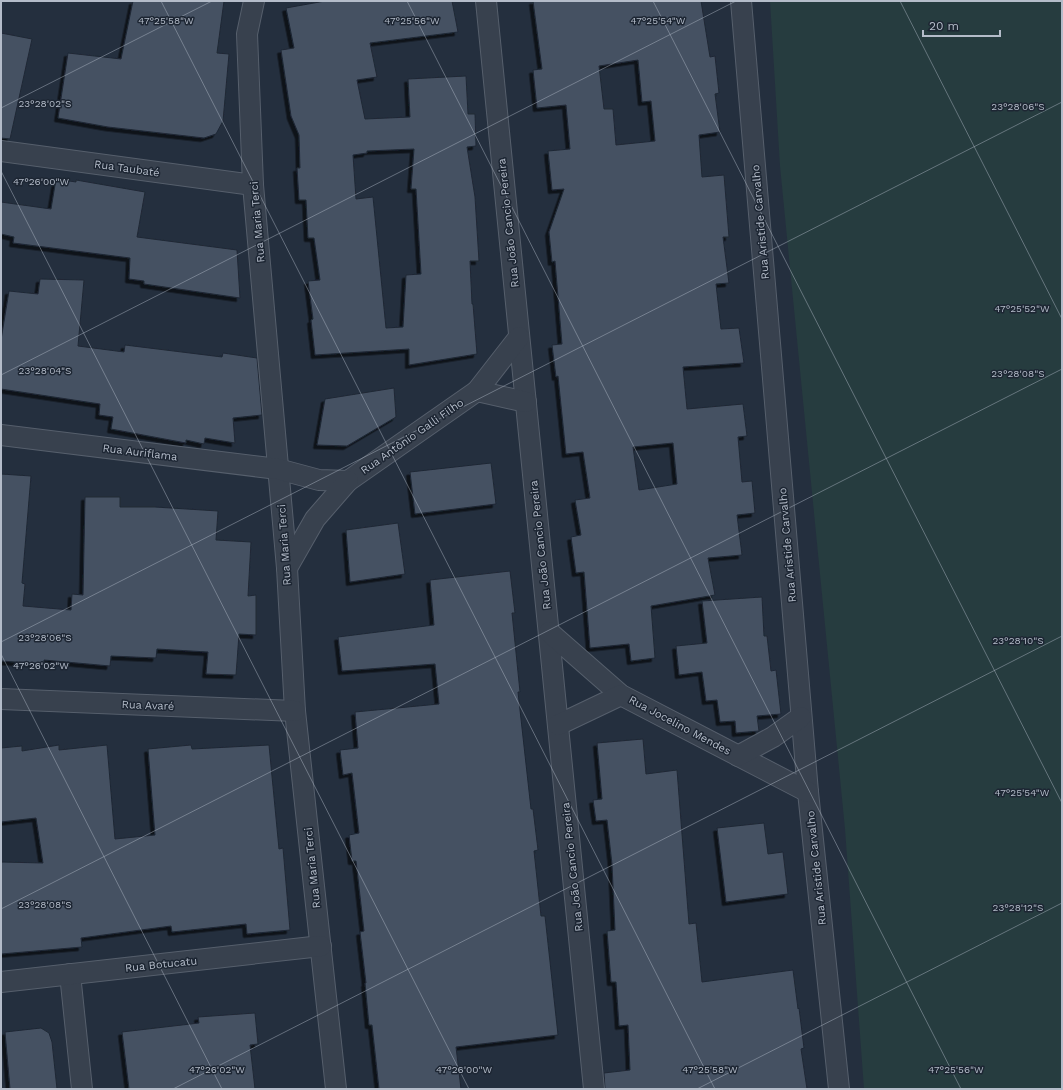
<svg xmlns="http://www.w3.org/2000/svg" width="1063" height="1090" font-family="'Work Sans',sans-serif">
	<defs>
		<filter id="shadow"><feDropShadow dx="-3.5" dy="3.5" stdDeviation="0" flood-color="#0009"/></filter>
	</defs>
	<rect width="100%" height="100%" fill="#242f3e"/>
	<path fill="#263c3f" d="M770 1H1062V1089H864L845 829 780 166Z"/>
	<g fill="#455162" stroke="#1f2835" fill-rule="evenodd" filter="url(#shadow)">
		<path d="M133 1H224L217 53 229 54 223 121 216 134 204 138 108 127 58 118 68 53 121 59Z"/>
		<path d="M325 1H452L458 32 370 43 377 77 357 80 365 119 410 117 408 79 466 76 468 114H475L476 146 467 147 475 197 479 261H470L472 304H473L477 354 409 365V349L315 355 311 320 313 319 308 281 320 280 314 238H308L306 200H299L297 168H300L299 135 291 116 281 50 294 48 286 8ZM414 149 411 189H416L421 274 406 275 403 327 386 328 373 197 356 199 353 155 367 153V151Z"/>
		<path d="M533 1H701L710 57 715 56 719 93 715 94 720 132 699 135 702 177 724 175 729 237H723L729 283 716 284 721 329 739 328 744 363 683 367 687 409 743 404 747 436 738 437 742 482 752 481 755 513 737 515 742 555 708 558 715 595 651 606 655 658 631 661 629 644 590 648 584 572 576 573 571 537 581 535 575 500 590 498 583 452 566 454 558 376 556 377 552 345 562 344 555 261 552 262 549 232 564 189 552 190 548 151 570 149 566 105 537 108 533 70 542 69ZM638 60 642 102 651 101 655 141 616 145 613 109H604L599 66ZM673 443 677 484 639 490 633 447Z"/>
		<path d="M1 33 32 39 10 139 1 138Z"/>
		<path d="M56 179 76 182V180L145 192 137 237 237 250 240 298 144 284V281L129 279 130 258 13 243 14 237 1 234V202L51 209Z"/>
		<path d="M40 279 84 280 78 346 124 352 125 345 222 357 223 353 257 358 262 415 233 418 235 443 205 438 204 444 186 440V443L111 429 113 417 99 415 100 404 1 389V340L9 291 38 294Z"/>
		<path d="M394 388 396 417 347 446 317 445 325 399Z"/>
		<path d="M491 463 496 504 415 514 410 472Z"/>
		<path d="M1 474 31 476 22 583 25 584 23 606 71 610 72 594 83 595 85 497H120V507H155L218 511 216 540 251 542 248 596 256 595V635L239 634 236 675 206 674 208 652 157 649 156 658 111 656 110 666 44 660V664L1 661Z"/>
		<path d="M398 523 405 574 350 582 346 530Z"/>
		<path d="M510 571 515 613H512L520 692H518L531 809H533L538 850 534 851 541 916H545L558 1035 456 1047 461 1089H379L372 1025H369L365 983H366L360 932 364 931 356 861H352L349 835 359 833 352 773 343 775 340 750 358 748 355 712 439 704 435 664 342 671 338 637 434 625 430 580Z"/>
		<path d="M762 597 764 636H767L771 671 776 670 781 714 757 716 759 731 736 733 735 721 720 722 717 700 706 701 702 672 679 675 676 646 707 643 702 601Z"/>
		<path d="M643 739 646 774 677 770 689 924 696 923 702 982 793 970 798 1009 799 1008 804 1048 801 1049 807 1089H605L604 1073 630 1070 628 1025 619 1026 616 982H611L607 931 615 930 612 864 607 820 596 821 593 800 602 799 597 743Z"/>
		<path d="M59 745V750L107 745 115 839 155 835 148 749 191 745 192 749 269 745 279 849 283 848 290 930 247 934 246 924 172 932 171 926 81 938 82 947 1 954V862L43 863 36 818 1 822V748L22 746V751Z"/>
		<path d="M764 823 768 854 783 852 788 894 726 902 717 828Z"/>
		<path d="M255 1013 258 1044 250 1045 255 1089H129L122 1032 199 1023 198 1017Z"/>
		<path d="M41 1028 49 1033 52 1042 57 1089H10L5 1032Z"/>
	</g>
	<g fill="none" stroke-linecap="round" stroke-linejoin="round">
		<defs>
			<g id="minor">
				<path d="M254 1 247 34 253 185 287 568 295 711 336 1089"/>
				<path d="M486 1 594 1089"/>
				<path d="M741 1 808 792 839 1089"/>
				<path d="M1 151 253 185"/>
				<path d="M477 391 526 402"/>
				<path d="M1 435 278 469 319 480 348 481 477 391 519 337"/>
				<path d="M287 568 315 519 348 481"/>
				<path d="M549 632 621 695 808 792"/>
				<path d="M1 699 295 711"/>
				<path d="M558 725 621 695"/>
				<path d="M738 756 773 737 801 717"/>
				<path d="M70 974 82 1089"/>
				<path d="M1 982 321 946"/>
			</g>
		</defs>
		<use href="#minor" stroke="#565f6c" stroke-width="22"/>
		<use href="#minor" stroke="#38414e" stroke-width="20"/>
	</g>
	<path fill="none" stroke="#b4bcc9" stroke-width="1" stroke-opacity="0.45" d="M161 1 715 1089M407 1 961 1089M653 1 1062 803M900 1 1062 319M1 108 212 1M1 171 469 1089M1 375 736 1M1 642 1062 102M1 654 222 1089M1 909 1062 369M173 1089 1062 636M697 1089 1062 903"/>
	<g text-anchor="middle" stroke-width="3" stroke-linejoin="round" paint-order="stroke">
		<g font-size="11" fill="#b4bcc9" stroke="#1d2633">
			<text transform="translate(127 168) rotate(8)" y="4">Rua Taubaté</text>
			<text transform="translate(257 222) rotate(-95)" y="4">Rua Maria Terci</text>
			<text transform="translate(760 222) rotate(-95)" y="4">Rua Aristide Carvalho</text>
			<text transform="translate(508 223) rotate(-96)" y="4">Rua João Cancio Pereira</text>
			<text transform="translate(412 436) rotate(-35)" y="4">Rua Antônio Galli Filho</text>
			<text transform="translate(140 452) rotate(7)" y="4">Rua Auriflama</text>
			<text transform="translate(284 545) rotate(-94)" y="4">Rua Maria Terci</text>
			<text transform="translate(540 545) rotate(-96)" y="4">Rua João Cancio Pereira</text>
			<text transform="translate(787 545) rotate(-95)" y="4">Rua Aristide Carvalho</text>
			<text transform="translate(148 705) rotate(2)" y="4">Rua Avaré</text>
			<text transform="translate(680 725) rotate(28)" y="4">Rua Jocelino Mendes</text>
			<text transform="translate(572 867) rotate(-96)" y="4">Rua João Cancio Pereira</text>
			<text transform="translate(312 868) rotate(-96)" y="4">Rua Maria Terci</text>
			<text transform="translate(816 868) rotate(-96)" y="4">Rua Aristide Carvalho</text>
			<text transform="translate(161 964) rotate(-6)" y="4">Rua Botucatu</text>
		</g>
	</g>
	<g font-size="10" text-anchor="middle" fill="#b4bcc9" stroke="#1d2633" stroke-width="3" stroke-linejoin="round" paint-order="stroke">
		<text x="166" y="24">47°25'58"W</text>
		<text x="412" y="24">47°25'56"W</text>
		<text x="658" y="24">47°25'54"W</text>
		<text x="45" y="107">23°28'02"S</text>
		<text x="1018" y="110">23°28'06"S</text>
		<text x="41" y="185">47°26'00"W</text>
		<text x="1022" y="312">47°25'52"W</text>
		<text x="45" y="374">23°28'04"S</text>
		<text x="1018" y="377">23°28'08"S</text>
		<text x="45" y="641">23°28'06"S</text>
		<text x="1018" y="644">23°28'10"S</text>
		<text x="41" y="669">47°26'02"W</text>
		<text x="1022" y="796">47°25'54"W</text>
		<text x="45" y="908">23°28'08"S</text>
		<text x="1018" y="911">23°28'12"S</text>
		<text x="217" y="1073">47°26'02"W</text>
		<text x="464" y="1073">47°26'00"W</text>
		<text x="710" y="1073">47°25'58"W</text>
		<text x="956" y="1073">47°25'56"W</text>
	</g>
	<rect width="1063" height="1090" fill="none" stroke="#b4bcc9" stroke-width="4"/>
	<path d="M923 30v6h77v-6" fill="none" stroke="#b4bcc9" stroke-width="2"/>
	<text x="929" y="30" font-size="12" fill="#b4bcc9" stroke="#1d2633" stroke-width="3" paint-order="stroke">20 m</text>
</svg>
